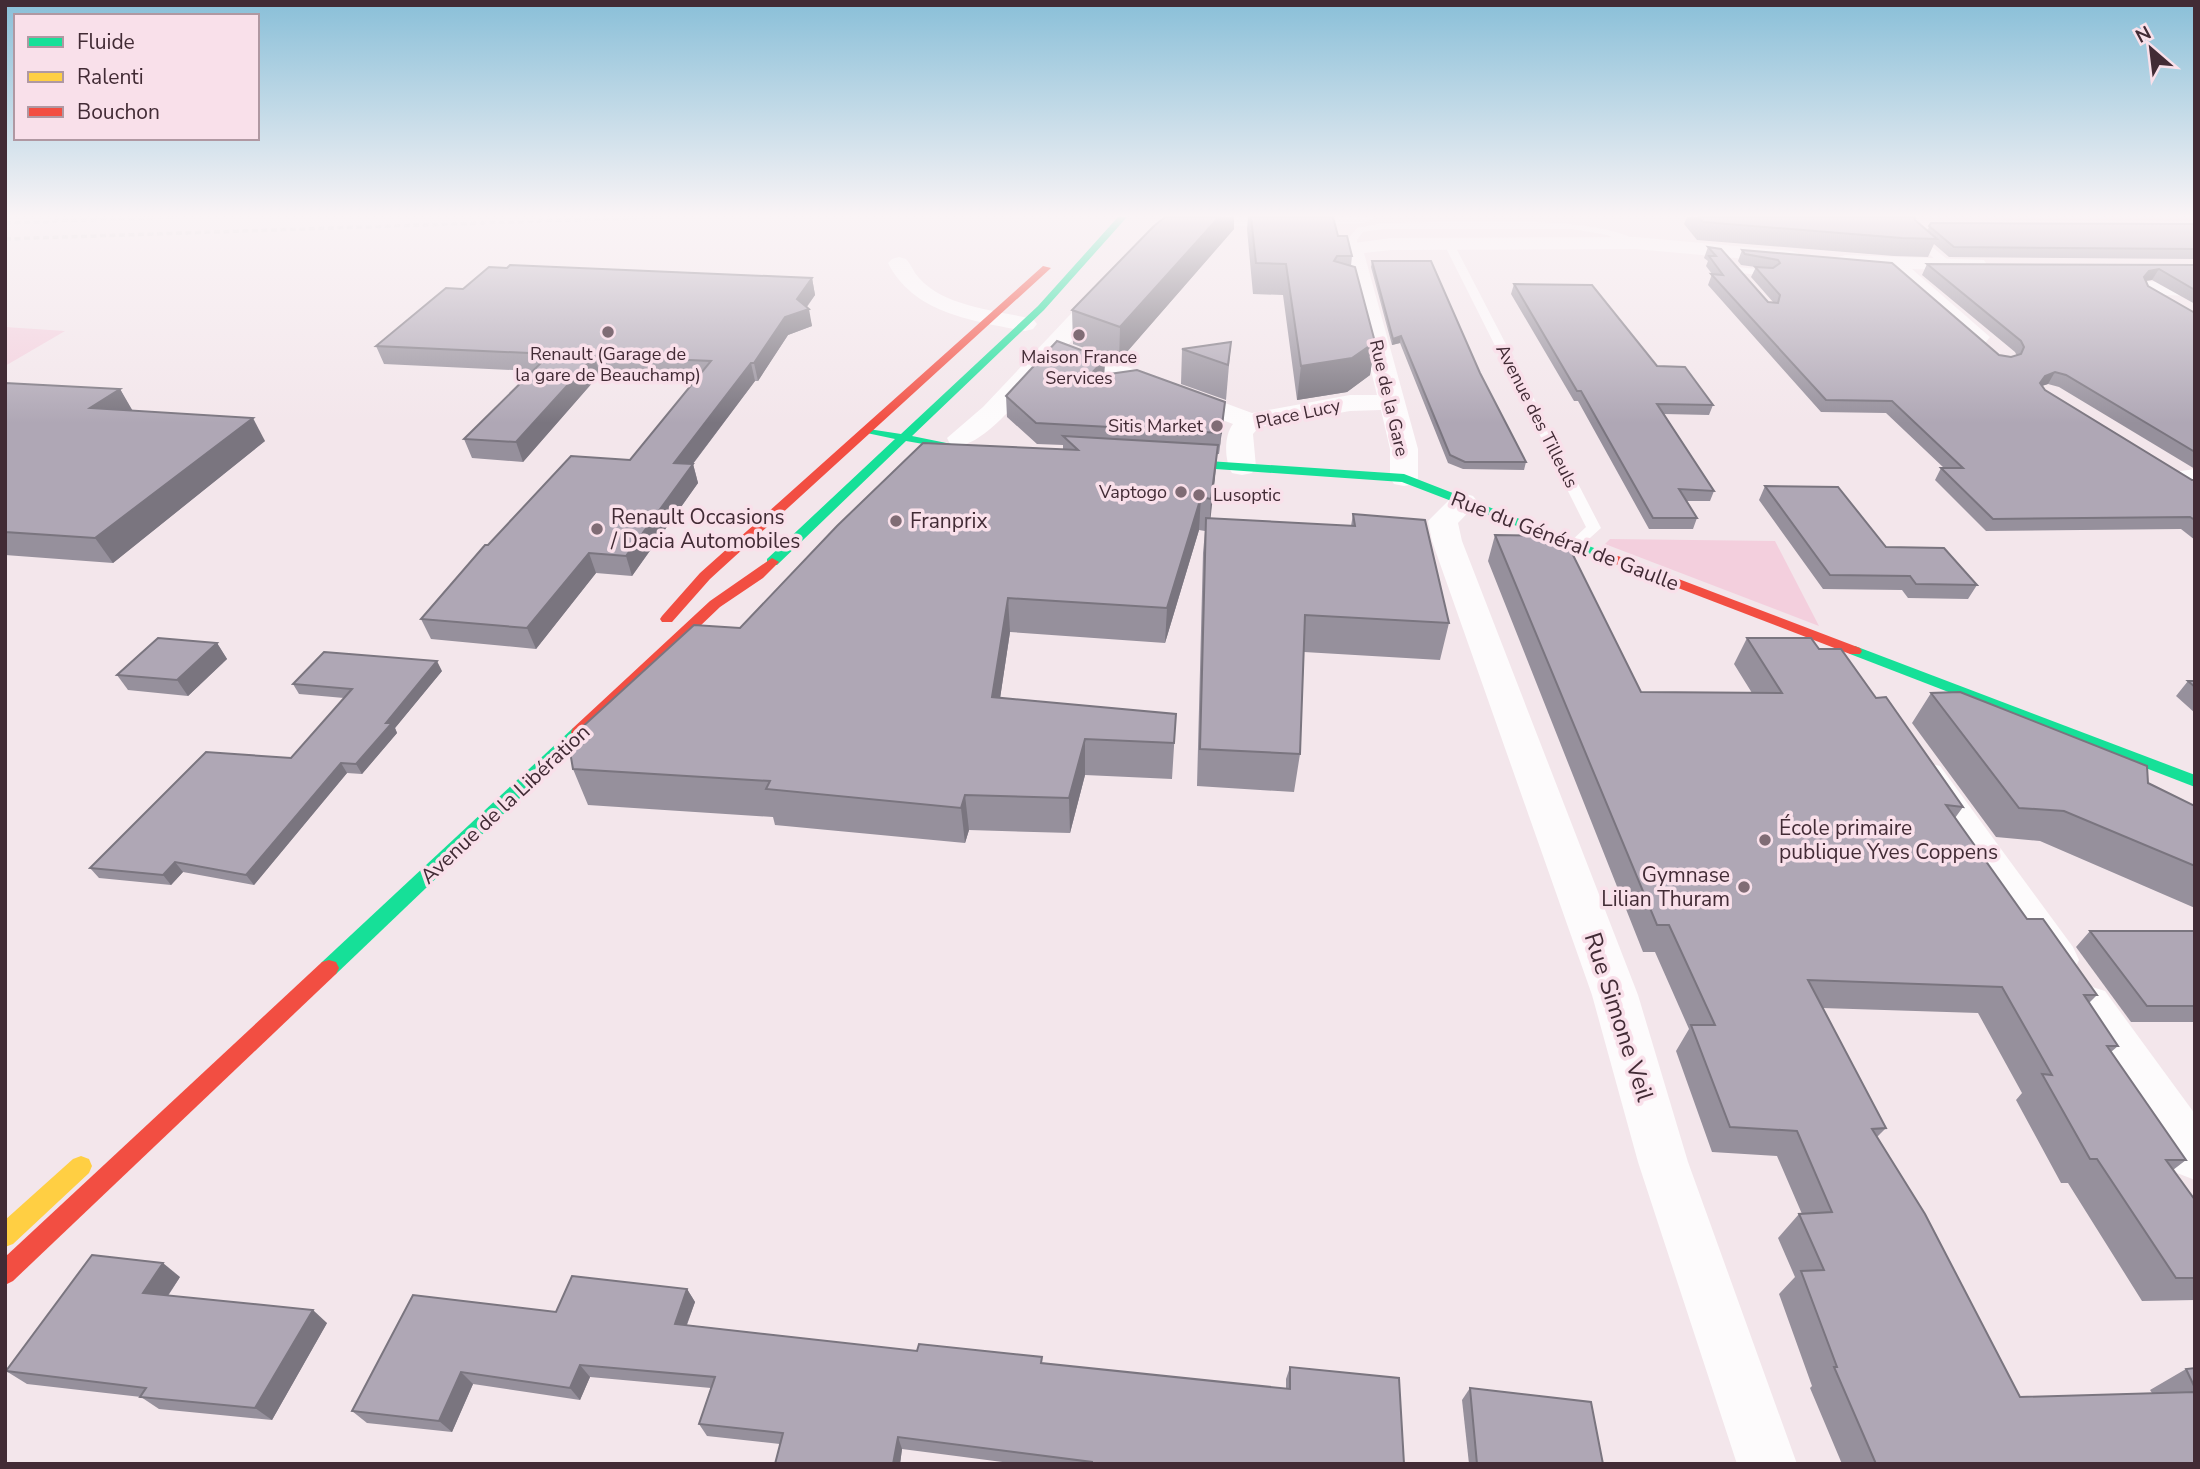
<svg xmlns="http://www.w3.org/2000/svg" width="2200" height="1469" font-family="'Nunito Sans',sans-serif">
	<rect width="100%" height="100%" fill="#f3e6eb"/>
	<g fill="#f3cfdd">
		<path d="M1825 217H2195V221L1875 219 1918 254H1866Z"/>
		<path d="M5 327 65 331 5 366Z"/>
		<path d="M1610 539 1775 541 1819 626 1605 544Z"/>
	</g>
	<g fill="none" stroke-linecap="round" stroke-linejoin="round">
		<g fill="#fdfbfc" fill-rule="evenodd">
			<path d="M1383 223C1439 223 1600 212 1640 243L1635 246 1607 235 1572 229H1383L1363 232 1357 240V250H1351L1347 240 1357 228Z"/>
			<path d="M1910 234H1916L1952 263V267H1944L1910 238Z"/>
			<path d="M1449 241 1454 244 1601 528 1580 547H1570L1568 544 1586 527 1444 244Z"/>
			<path d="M1736 267 1768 270 1773 273 1768 276 1732 272V268Z"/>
		</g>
		<g fill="#fdfbfc" fill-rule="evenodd">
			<path d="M1177 217H1375L1365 223 1184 227 1177 225 1174 221Z"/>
			<path d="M1635 237 1791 251 1798 253 1801 257 1798 261 1791 263 1635 249 1391 250 1364 253 1418 449V478L1414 484 1404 486 1394 484 1390 478V449L1381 410 1350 411 1259 427 1253 434 1256 467 1252 473 1242 475 1232 473C1224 460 1224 435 1233 424L1057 357C1036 380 994 435 966 444 960 447 956 445 950 444L947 438 983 407 1099 284H1115L1118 289 1068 345 1252 413 1350 395H1377L1343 256 1347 244 1391 238Z"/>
			<path d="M1845 255 1984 260 1987 265 1984 270 1976 271 1912 269 1990 337 1986 342H1970L1886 269 1838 265 1834 261 1838 257Z"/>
			<path d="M899 257 906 259C910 263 912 268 915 273 939 307 996 310 1033 319L1037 324 1033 329 1025 331C974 321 914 314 888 263L892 259Z"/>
			<path d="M2105 281 2195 282V296L2097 293 2094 288 2097 283Z"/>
			<path d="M2195 469V485L2174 484 2170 478 2174 472Z"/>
			<path d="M1463 493 1473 496 1478 502 1458 523 1462 541 1638 995 1688 1162 1797 1464H1737L1638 1162 1592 995 1432 541 1428 521 1453 496Z"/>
			<path d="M1927 763 1940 766 2073 947 2079 960 2073 973 2057 978 2041 973 1908 776 1914 766Z"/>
			<path d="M2089 986 2105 991 2195 1114V1180L2177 1173 2073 1019 2066 1005 2073 991Z"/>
		</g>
		<g fill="#16e098" fill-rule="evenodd">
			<path d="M1118 217H1127L1044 310 912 436 981 450V454L906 441 777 565H767V559L895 439 862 432V428L901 434 1038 306Z"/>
			<path d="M1163 458 1404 474 1625 560 1623 563H1613L1402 482 1159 465 1157 462Z"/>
			<path d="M1855 646 2195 775V787L1850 654 1848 651 1850 648Z"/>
			<path d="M579 727 587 732 585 736 336 974 329 976 322 974 319 968 322 962 573 728Z"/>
		</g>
		<path fill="#ffcf43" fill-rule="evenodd" d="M81 1156 89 1159 92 1166 89 1173 13 1244 5 1247V1220L73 1159Z"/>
		<g fill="#f24e42" fill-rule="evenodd">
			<path d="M1043 266 1051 268 710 579 672 622H662L660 619 662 616 700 573Z"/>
			<path d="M1618 556 1860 648 1862 651 1860 654H1850L1613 563V557Z"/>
			<path d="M772 558 779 562 763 578 720 607 585 736H573L571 732 573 728 710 601Z"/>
			<path d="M329 960 336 962 339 968 336 974 13 1281 5 1285V1257L322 962Z"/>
		</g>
		<g stroke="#dcd7d9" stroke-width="3.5" stroke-dasharray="6 3.5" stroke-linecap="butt">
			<path d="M5 223 173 217"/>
			<path d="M5 239 661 217"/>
		</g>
	</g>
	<g fill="#96909c">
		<path d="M1165 217H1234V229L1119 361 1073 344 1072 310Z"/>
		<path d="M1248 217H1333L1338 236 1352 256 1351 266 1375 342 1370 375 1347 392 1297 400 1283 295 1253 294 1247 229Z"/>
		<path d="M1687 217H1915V220L1927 231 1931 223 2195 224V259L1949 257 1934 244 1928 257 1894 256 1697 240 1684 224Z"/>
		<path d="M1708 247 1768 302H1773L1751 277 1756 267 1741 265 1738 261 1742 250 1892 263 1999 355 2011 357 2017 356 2015 352 1922 275 1927 264 2195 265V304L2152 280 2146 281 2148 286 2195 313V469L2059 387 2048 384 2042 386 2045 390 2192 480H2195V540L2181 529 1986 531 1935 480 1941 468H1944L1886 413 1821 412 1708 285 1712 274 1706 266 1708 261 1704 258Z"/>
		<path d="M1372 261 1480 373 1526 462 1524 470 1463 469 1448 463 1400 343 1392 345 1371 267Z"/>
		<path d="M812 278 815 295 807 307 812 326 788 335 758 381H755L693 464 698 483 632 576 596 573 536 649 431 639 421 619 488 545 630 460 697 378 600 374 523 462 472 458 464 439 533 371 384 364 376 346 463 289Z"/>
		<path d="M1514 284 1657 366 1713 405 1709 415 1664 414 1714 491 1710 501H1686L1697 518 1693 529H1649L1578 401H1574L1511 294Z"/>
		<path d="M1231 342 1226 400 1181 384 1182 349Z"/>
		<path d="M1105 359 1104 375 1225 402 1219 454H1217L1210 518 1351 526 1353 514 1449 623 1440 660 1304 652 1300 754 1294 792 1197 786 1203 553 1205 531 1199 530 1165 643 1010 632 1000 698 1176 714 1172 779 1085 775 1070 833 969 830 965 843 775 825 773 817 588 805 573 769 740 628 1063 449V445L1037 444 1007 417 1006 396Z"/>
		<path d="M5 383 120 389 132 411 265 441 113 563 5 555Z"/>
		<path d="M1765 486 1886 547 1977 585 1968 599 1908 598 1902 590 1823 589 1759 500Z"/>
		<path d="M1495 535 1554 545 1641 692 1752 693 1734 664 1747 638 1819 649 1876 698 1963 807 1955 818 2027 919 2097 995 2089 1003 2118 1046 2111 1052 2186 1160 2173 1170 2195 1200V1300L2142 1301 2068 1183H2061L2016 1100 2022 1093 1978 1013 1822 1008 1886 1128 1877 1137 2020 1397 2152 1393 2150 1390 2186 1369 2195 1368V1464H1842L1810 1388 1812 1386 1779 1294 1795 1277 1778 1238 1799 1214H1802L1777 1156 1712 1152 1676 1051 1689 1029 1655 952H1643L1488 561Z"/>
		<path d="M217 643 227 659 188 696 128 690 117 675Z"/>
		<path d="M442 671 395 728 397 733 362 774 347 773 254 885 183 872 171 885 99 878 90 868 291 758 344 698 299 694 293 684Z"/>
		<path d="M2188 681H2195V713L2176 696Z"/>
		<path d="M1931 693 2148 783 2195 806V908L2040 841 1996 837 1912 723Z"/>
		<path d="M2090 931H2195V1022H2131L2076 947Z"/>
		<path d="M180 1277 168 1296 327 1323 272 1420 159 1409 141 1397 27 1384 6 1371Z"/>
		<path d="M687 1289 695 1302 687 1325 917 1351 1042 1357V1363L1286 1389V1379L1290 1367 1404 1464H1018L902 1449 900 1464H775L780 1444 707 1436 699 1424 711 1388 590 1377 580 1400 473 1384 452 1432 367 1423 352 1411 556 1312Z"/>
		<path d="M1470 1388 1603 1464H1469L1462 1400Z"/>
	</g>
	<g fill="#7a757f">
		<path d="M1219 217H1234V229L1119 361 1120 327Z"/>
		<path d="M2159 269 2152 280 2142 281 2149 271Z"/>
		<path d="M812 278 815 295 804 310 809 309 812 326 788 335 758 381 754 363Z"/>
		<path d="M1401 336 1400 343 1392 345 1393 339Z"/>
		<path d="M1375 342 1370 375 1347 392 1297 400 1301 366Z"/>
		<path d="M594 356 600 374 523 462 516 442Z"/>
		<path d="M1105 359 1104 379 1088 377Z"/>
		<path d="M751 363 755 381 679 482 674 463Z"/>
		<path d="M2055 372 2048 384 2038 387 2045 376Z"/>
		<path d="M120 389 134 413 90 408Z"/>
		<path d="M1225 402 1223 423 1219 454 1221 433Z"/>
		<path d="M253 418 265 441 113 563 95 538Z"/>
		<path d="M1218 445 1215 478 1209 532 1211 499Z"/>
		<path d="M693 464 698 483 632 576 626 556Z"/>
		<path d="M1201 497 1199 530 1165 643 1167 608Z"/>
		<path d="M589 553 596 573 536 649 527 628Z"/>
		<path d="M1008 598 1010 632 995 732 992 697Z"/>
		<path d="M217 643 227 659 188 696 177 680Z"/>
		<path d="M437 661 442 671 395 728 397 733 362 774 356 764 386 723Z"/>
		<path d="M1085 739V775L1070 833 1069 798Z"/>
		<path d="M341 763 347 773 254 885 246 875Z"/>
		<path d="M965 795 969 830 965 843 961 808Z"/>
		<path d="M175 862 183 872 171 885 163 875Z"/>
		<path d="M163 1263 180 1277 160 1307 143 1293Z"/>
		<path d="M687 1289 695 1302 682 1337 675 1324Z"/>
		<path d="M313 1310 327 1323 272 1420 255 1408Z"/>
		<path d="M580 1365 590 1377 580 1400 570 1388Z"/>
		<path d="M461 1372 473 1384 452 1432 439 1421Z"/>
		<path d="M898 1437 902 1449 900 1464H893Z"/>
	</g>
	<g fill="#afa7b5" stroke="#7a757f" stroke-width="2">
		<path d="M1165 217H1219L1120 327 1072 310 1154 226Z"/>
		<path d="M1251 217H1333L1338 236H1347L1352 256H1337L1334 261 1355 267 1375 342 1352 358 1301 366 1286 264 1256 263Z"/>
		<path d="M1699 217H1915V220L1937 239 1902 238 1703 222Z"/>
		<path d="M1931 223 2195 224V249L1954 247 1929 226Z"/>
		<path d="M1708 247 1721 249 1768 302 1778 303 1780 295 1755 267 1773 268 1780 263 1778 260 1745 254 1742 250 1892 263 1999 355 2011 357 2021 354 2024 347 2021 341 1927 264 2195 265V290L2159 269 2149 271 2144 277 2148 286 2195 313V452L2066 375 2055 372 2045 376 2040 383 2045 390 2192 480H2195V520L2190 517 1993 519 1941 468H1963L1892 401 1826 400 1711 274 1723 275 1709 256H1716Z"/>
		<path d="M1372 261H1431L1480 373 1526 462H1465L1450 455 1401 336 1393 339Z"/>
		<path d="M510 265 812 278 797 299 809 309 785 317 754 363H751L674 463 693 464 626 556 589 553 527 628 421 619 485 545H488L571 456 630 460 711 361 594 356 516 442 464 439 550 354 376 346 446 288 463 289 489 267 507 268Z"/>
		<path d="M1514 284 1592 285 1657 366 1685 367 1713 405 1657 404 1714 491 1679 489 1697 518H1653L1581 391H1577Z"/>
		<path d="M1057 341 1105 359 1088 377 1137 370 1225 402 1221 433 1036 423 1006 396Z"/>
		<path d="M1231 342 1228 365 1182 349Z"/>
		<path d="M5 383 120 389 90 408 253 418 95 538 5 532Z"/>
		<path d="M1063 436 1218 445 1211 499 1201 497 1167 608 1008 598 992 697 1176 714 1174 743 1085 739 1069 798 965 795 961 808 766 789 770 781 573 769 568 740 694 625 740 628 837 526 923 443 1078 450Z"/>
		<path d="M1765 486 1838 487 1886 547 1944 548 1977 585 1916 584 1910 576 1830 575Z"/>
		<path d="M1353 514 1425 520 1449 623 1305 615 1300 754 1200 749 1206 518 1355 526Z"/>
		<path d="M1495 535 1549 536 1554 545H1568L1641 692 1782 693 1747 638H1811L1819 649H1841L1876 698 1886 697 1963 807 1946 805 2027 919H2043L2097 995H2084L2118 1046H2107L2186 1160H2166L2195 1200V1278H2176L2097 1159H2090L2042 1074 2052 1075 2002 987 1808 980 1886 1128 1872 1129 1925 1214 2020 1397 2195 1392V1464H1876L1834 1367H1837L1801 1271 1824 1270 1799 1214 1832 1212 1797 1131 1730 1127 1691 1025H1715L1669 925H1657Z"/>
		<path d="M158 638 217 643 177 680 117 675Z"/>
		<path d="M324 652 437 661 386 723H392L356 764 341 763 246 875 175 862 163 875 90 868 206 752 291 758 352 689 293 684Z"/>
		<path d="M2188 681H2195V687Z"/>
		<path d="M1960 692 2147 766 2148 783 2195 806V866L2064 811 2019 808 1931 693Z"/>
		<path d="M2090 931H2195V1006H2147Z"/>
		<path d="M92 1255 163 1263 143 1293 313 1310 255 1408 140 1397 146 1388 6 1371Z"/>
		<path d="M572 1276 687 1289 675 1324 917 1351 919 1344 1042 1357 1041 1363 1290 1389V1367L1399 1378 1404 1464H1092V1462L898 1437 893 1464H775L783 1433 699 1424 715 1377 580 1365 570 1388 461 1372 439 1421 352 1411 413 1295 556 1312Z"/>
		<path d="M2195 1368V1388L2186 1369Z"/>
		<path d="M1470 1388 1591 1402 1603 1464H1477Z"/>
	</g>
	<linearGradient id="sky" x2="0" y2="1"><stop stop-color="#89bfd8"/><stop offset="0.51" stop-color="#faf4f6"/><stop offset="1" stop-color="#faf4f6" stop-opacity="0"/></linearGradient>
	<rect width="2200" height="423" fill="url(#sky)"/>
	<g fill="#806c75" stroke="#f9e0ea" stroke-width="2.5">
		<circle cx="608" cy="332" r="7"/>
		<circle cx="1079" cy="335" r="7"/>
		<circle cx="1217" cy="426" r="7"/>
		<circle cx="1181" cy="492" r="7"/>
		<circle cx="1199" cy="495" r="7"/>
		<circle cx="896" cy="521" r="7"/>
		<circle cx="597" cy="529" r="7"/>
		<circle cx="1765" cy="840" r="7"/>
		<circle cx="1744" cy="887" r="7"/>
	</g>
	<g text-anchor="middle" stroke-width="7" stroke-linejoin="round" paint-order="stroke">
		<g font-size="18" fill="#422b35" stroke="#f9e0ea">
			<text x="608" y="360">Renault (Garage de<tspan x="608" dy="21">la gare de Beauchamp)</tspan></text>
			<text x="1079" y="363">Maison France<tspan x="1079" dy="21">Services</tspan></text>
			<text x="1203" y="432" text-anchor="end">Sitis Market</text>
			<text x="1167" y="498" text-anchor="end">Vaptogo</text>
			<text x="1213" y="501" text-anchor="start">Lusoptic</text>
		</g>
		<g font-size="18" fill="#422b35" stroke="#f9e0ea">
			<text transform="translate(1389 398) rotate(77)" y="6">Rue de la Gare</text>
			<text transform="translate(1298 414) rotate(-12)" y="6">Place Lucy</text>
			<text transform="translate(1537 416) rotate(63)" y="6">Avenue des Tilleuls</text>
		</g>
		<g font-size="21" fill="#422b35" stroke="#f9e0ea" text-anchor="start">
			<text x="611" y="524">Renault Occasions<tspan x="611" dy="24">/ Dacia Automobiles</tspan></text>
			<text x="910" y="528">Franprix</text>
			<text x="1779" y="835">École primaire<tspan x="1779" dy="24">publique Yves Coppens</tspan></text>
			<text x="1730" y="882" text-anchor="end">Gymnase<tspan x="1730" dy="24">Lilian Thuram</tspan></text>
		</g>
		<g font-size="21" fill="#422b35" stroke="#f9e0ea">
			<text transform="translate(1565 541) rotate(21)" y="7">Rue du Général de Gaulle</text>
			<text transform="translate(505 804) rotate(-43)" y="7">Avenue de la Libération</text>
		</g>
		<g font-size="24" fill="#422b35" stroke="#f9e0ea">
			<text transform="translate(1619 1017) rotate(72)" y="8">Rue Simone Veil</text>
		</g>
	</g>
	<rect width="2200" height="1469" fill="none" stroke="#422b35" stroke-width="14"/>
	<rect x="14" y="14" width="245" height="126" fill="#f9e0ea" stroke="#b098a2" stroke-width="2"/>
	<rect x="28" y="37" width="35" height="10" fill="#16e098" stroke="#b098a2" stroke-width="2"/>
	<text x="77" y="49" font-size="21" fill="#422b35">Fluide</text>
	<rect x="28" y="72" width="35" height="10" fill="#ffcf43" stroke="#b098a2" stroke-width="2"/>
	<text x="77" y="84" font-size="21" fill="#422b35">Ralenti</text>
	<rect x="28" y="107" width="35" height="10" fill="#f24e42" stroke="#b098a2" stroke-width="2"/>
	<text x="77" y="119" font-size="21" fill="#422b35">Bouchon</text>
	<g transform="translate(2151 49) rotate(332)" stroke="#f9e0ea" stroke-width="5" paint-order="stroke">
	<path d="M0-5L12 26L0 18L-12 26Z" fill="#422b35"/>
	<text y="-10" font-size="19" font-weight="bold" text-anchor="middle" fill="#422b35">N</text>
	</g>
</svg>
